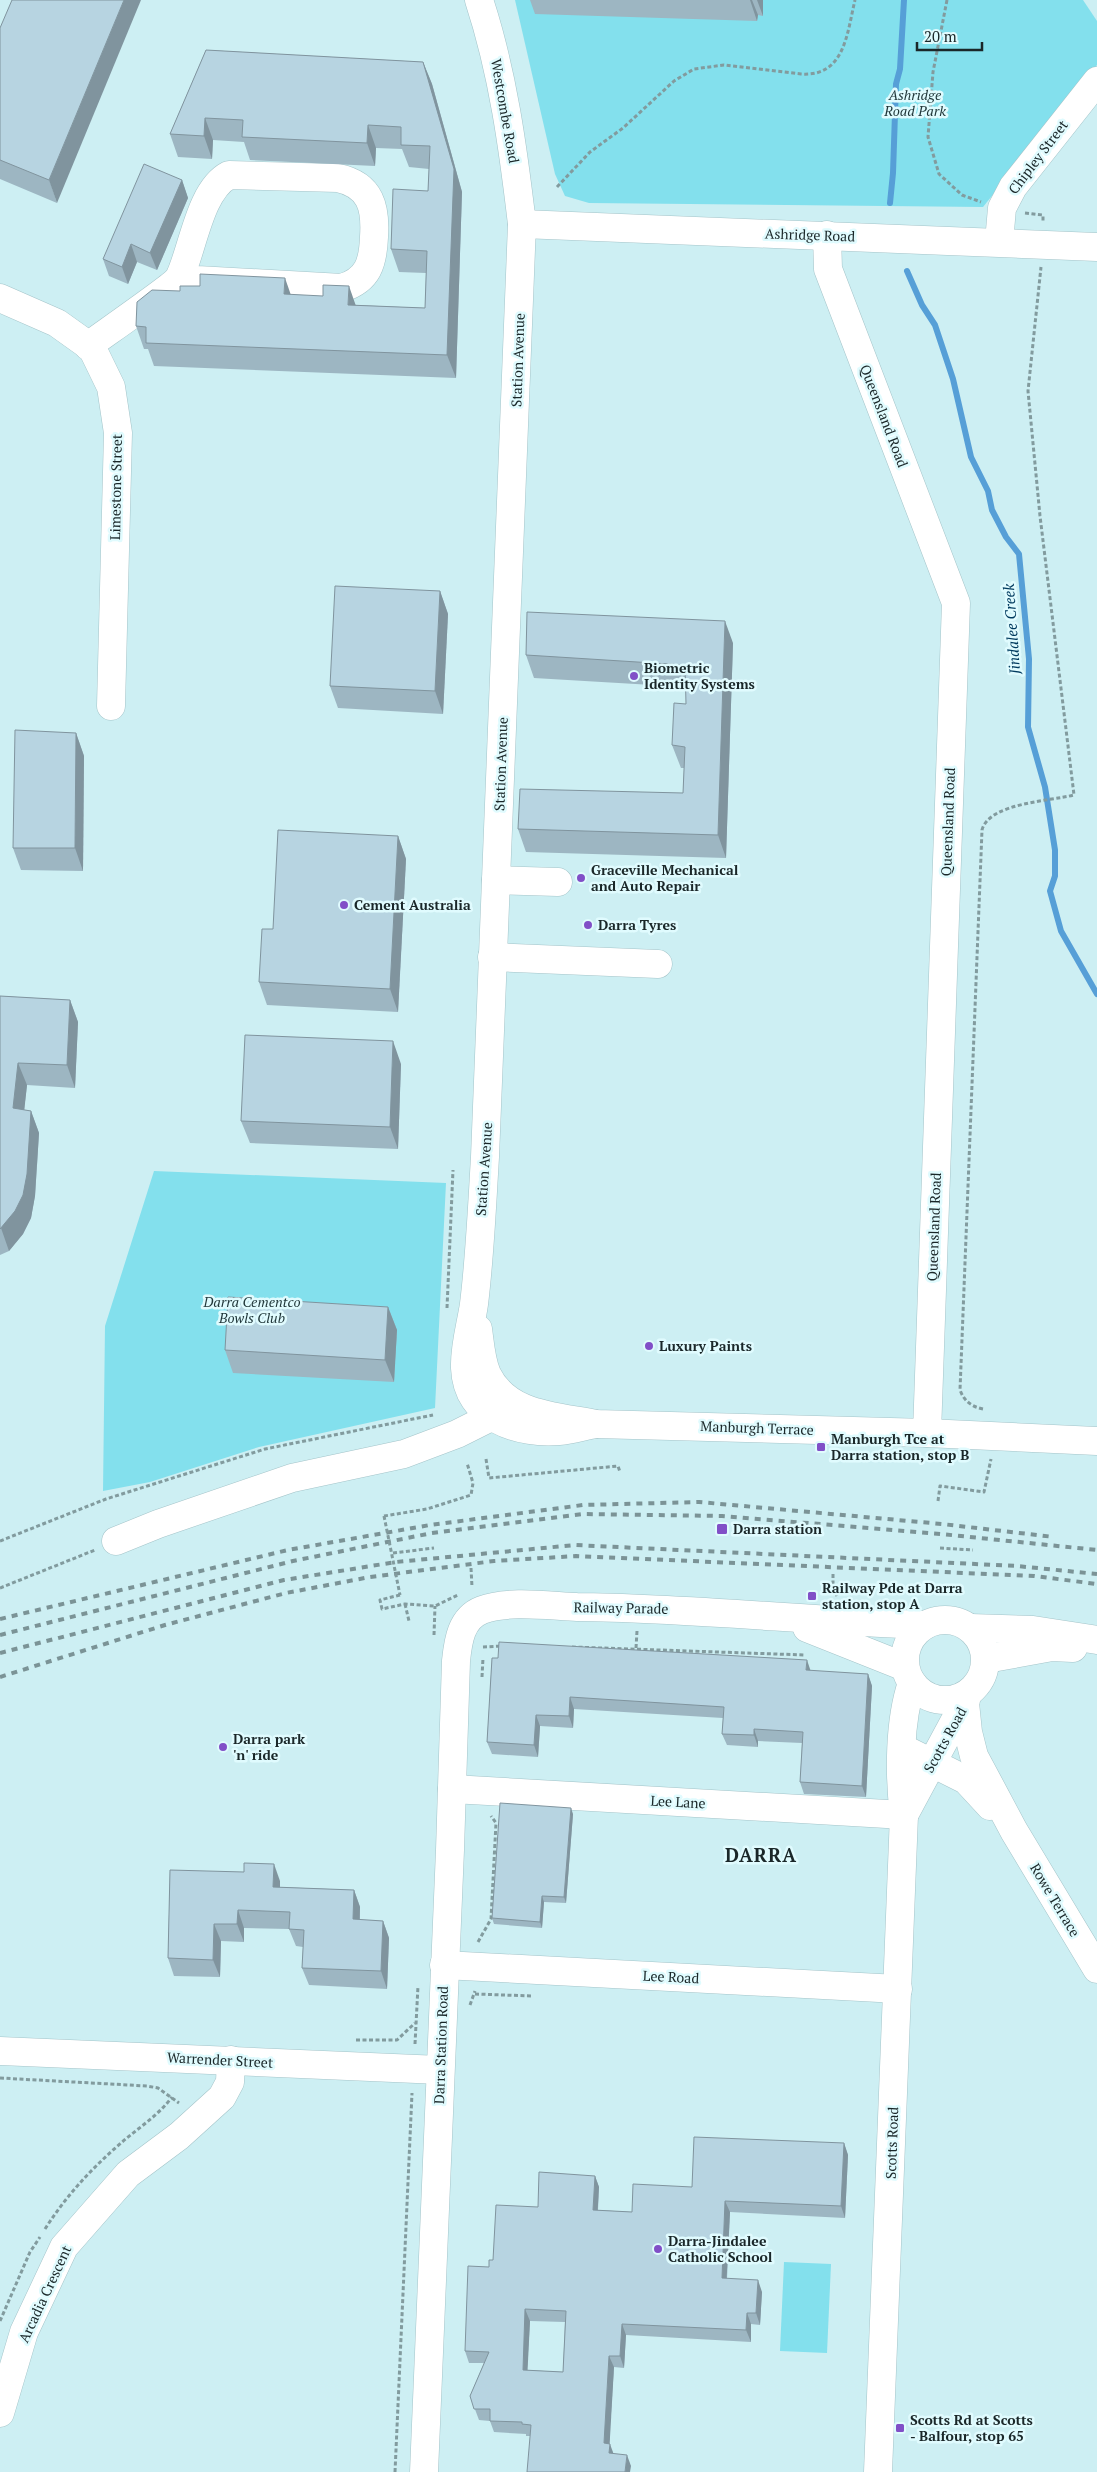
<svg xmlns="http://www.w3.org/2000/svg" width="1097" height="2472" font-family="'PT Serif',serif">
	<rect width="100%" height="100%" fill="#cdeff3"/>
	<g fill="#83e0ed">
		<path d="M515 0H1083L1097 21V65L983 207 589 203 565 196 555 174Z"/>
		<path d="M154 1171 446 1183 435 1408 259 1447 150 1482 103 1491 105 1326Z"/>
		<path d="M784 2262 831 2264 827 2353 780 2351Z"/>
	</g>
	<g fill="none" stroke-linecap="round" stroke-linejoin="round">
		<g stroke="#569fd7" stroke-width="6">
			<path d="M890 203 893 173 896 84 900 69 904 0"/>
			<path d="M907 271 922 305 935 325 953 379 971 457 988 491 992 510 1006 537 1019 554 1029 659 1028 727 1045 787 1055 850V876L1050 891 1061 931 1097 994"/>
		</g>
		<defs>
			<g id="minor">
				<path d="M479 0C503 73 513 148 522 224L485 1157C482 1206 480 1255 474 1304 471 1325 464 1347 465 1368 467 1418 517 1434 559 1431 572 1430 584 1426 596 1424"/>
				<path d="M522 224 1097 247"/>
				<path d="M827 235 828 269 956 603 927 1433"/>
				<path d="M999 242 1002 208 1013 187 1097 81"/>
				<path d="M0 298 57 323 92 348 111 387 118 433 111 706"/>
				<path d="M88 346C101 336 176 285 180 276 193 248 200 190 229 175L338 178C371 185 376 208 374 237 373 263 368 280 342 288L179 279"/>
				<path d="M496 880 558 882"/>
				<path d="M492 957 658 964"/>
				<path d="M478 1329C480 1343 481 1361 487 1374 507 1416 556 1416 596 1424L927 1433 1097 1441"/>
				<path d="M116 1541 158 1524 292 1478 404 1454 457 1434 491 1417"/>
				<circle cx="945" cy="1660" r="40"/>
				<path d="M807 1628 905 1667"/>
				<path d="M970 1628 1033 1630 1097 1640"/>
				<path d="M986 1659 1052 1647 1073 1648"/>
				<path d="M965 1703 968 1732 974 1756 1014 1831 1097 1969"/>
				<path d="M902 1748 966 1780 990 1806"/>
				<path d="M452 1789 904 1815"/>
				<path d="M904 1815 966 1700"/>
				<path d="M444 1965 898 1989"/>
				<path d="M0 2051 440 2070"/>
				<path d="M0 2413 24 2332 64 2247 128 2174 179 2136 222 2097 230 2082 231 2060"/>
				<path d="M424 2472 450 1850 456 1661C458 1641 461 1618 482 1610 508 1600 550 1606 577 1607 693 1608 809 1621 925 1625"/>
				<path d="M878 2472 904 1815C899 1775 899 1721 912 1683"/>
			</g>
		</defs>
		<use href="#minor" stroke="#a4c4c9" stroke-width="29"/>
		<g stroke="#829b9e" stroke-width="3" stroke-dasharray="4 2.5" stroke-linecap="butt">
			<path d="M947 0 933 72 928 137 939 174 962 195 981 202"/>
			<path d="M557 187 590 152 623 128 674 81 694 69 724 65 801 74C845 77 847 33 855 0"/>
			<path d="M1025 213 1043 215V221"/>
			<path d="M447 1308 453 1170"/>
			<path d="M983 1409C972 1407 964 1401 960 1390L982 830C989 803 1050 801 1074 795L1040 516 1028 391 1041 267"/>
			<path d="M486 1459 489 1478 618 1466 620 1472"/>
			<path d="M938 1501 940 1486 984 1492 991 1459"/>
			<path d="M384 1516 427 1509 471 1495 473 1483 467 1463"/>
			<path d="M0 1541 106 1499 265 1449 433 1415"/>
			<path d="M940 1548 973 1550"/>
			<path d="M393 1553 434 1548"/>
			<path d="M471 1568 472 1587"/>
			<path d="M833 1574V1588L837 1596"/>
			<path d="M0 1588 95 1550"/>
			<path d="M400 1595 380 1600 382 1609 405 1604 435 1606 458 1595"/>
			<path d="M405 1604 409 1621"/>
			<path d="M434 1635 435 1606"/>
			<path d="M483 1647 503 1646"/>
			<path d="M572 1647 805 1655"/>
			<path d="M636 1648 637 1631"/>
			<path d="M482 1677 483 1658"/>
			<path d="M478 1942 491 1919 496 1823 491 1816"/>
			<path d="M475 1994 532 1996"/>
			<path d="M470 2005 475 1991"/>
			<path d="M356 2040H397L415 2023"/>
			<path d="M415 2044 418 1986"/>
			<path d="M0 2078 147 2086 158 2088 179 2103"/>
			<path d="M45 2229C66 2196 91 2169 121 2143 138 2128 158 2116 172 2097"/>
			<path d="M0 2321 30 2252 40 2237"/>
			<path d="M395 2472 412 2093"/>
		</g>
		<use href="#minor" stroke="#fff" stroke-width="28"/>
		<g stroke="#7b9396" stroke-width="4" stroke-dasharray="6 6" stroke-linecap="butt">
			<path d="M0 1619 288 1550 430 1525 583 1505 699 1502 942 1524 1054 1537"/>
			<path d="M0 1635 293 1561 432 1533 583 1514 722 1516 941 1534 1097 1550"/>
			<path d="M0 1653 284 1580 396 1562 575 1545 1017 1566 1097 1574"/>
			<path d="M0 1677 165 1625 286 1593 370 1577 494 1561 576 1556 1034 1576 1097 1584"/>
		</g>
		<path stroke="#829b9e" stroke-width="3" stroke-dasharray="4 2.5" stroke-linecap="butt" d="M384 1516 400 1595"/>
	</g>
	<g fill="#9db6c2" fill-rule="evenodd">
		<path d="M530 0H763V16L758 15 757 21 535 14Z"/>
		<path d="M0 28 57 203 0 179Z"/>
		<path d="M206 50 423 62 432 84 462 192 456 378 154 366 148 349H144L136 326 291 295 356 305 425 308 426 273 399 272 391 249 428 191 429 169 409 167 402 149 376 148 375 166 250 160 244 142 213 140 212 159 178 157 170 134Z"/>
		<path d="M182 180 188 198 157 270 137 262 128 284 109 276 103 259Z"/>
		<path d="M440 591 448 614 443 714 338 708 330 686Z"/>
		<path d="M733 643 726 858 526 852 518 829 683 793 684 768H681L672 745 686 704V687L534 678 526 655Z"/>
		<path d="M76 733 84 756 83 871 21 870 13 848Z"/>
		<path d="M398 836 406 859 398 1012 267 1005 259 982 273 929Z"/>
		<path d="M0 996 70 1000 78 1022 75 1088 27 1085 24 1110 31 1111 39 1133 35 1196 31 1218 23 1234 9 1251 0 1255Z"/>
		<path d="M401 1064 398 1149 250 1143 241 1121Z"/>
		<path d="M388 1307 397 1330 394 1382 233 1373 225 1350Z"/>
		<path d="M492 1658 811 1671 868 1674 872 1686 866 1797 804 1794 800 1782 802 1743 758 1741V1747L727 1745 722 1734 723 1718 574 1709 573 1728 540 1726 538 1757 492 1754 487 1742Z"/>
		<path d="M573 1814 566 1903 544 1902 542 1928 494 1924 492 1918Z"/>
		<path d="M170 1870 280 1881V1887L354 1890 360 1907V1920L383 1921 389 1938 387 1989 309 1985 302 1968 303 1947 296 1946 289 1929 244 1928V1942L221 1941 220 1977 174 1976 168 1958Z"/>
		<path d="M844 2143 848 2155 845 2218 730 2212 727 2279 762 2292 760 2325 751 2324V2342L626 2335 624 2368 614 2367 609 2444 613 2454 631 2466 530 2436H526V2434L494 2432 490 2421 479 2420 470 2396 484 2363H469L465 2351 489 2267 493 2260 538 2207 595 2176 599 2187 598 2210 632 2212 692 2187ZM530 2321 565 2322 563 2372 527 2370Z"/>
	</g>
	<g fill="#80949e">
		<path d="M124 0H141L57 203 49 180Z"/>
		<path d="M750 0H752L758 15 757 21Z"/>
		<path d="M757 0H763V16Z"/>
		<path d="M423 62 432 84 462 192 456 378 447 355Z"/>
		<path d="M205 118 213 140 212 159 204 136Z"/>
		<path d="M368 125 376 148 375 166 367 143Z"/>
		<path d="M182 180 188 198 157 270 150 253Z"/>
		<path d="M131 244 137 262 128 284 122 267Z"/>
		<path d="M285 278 293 301 284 294Z"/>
		<path d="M349 286 357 309 348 305Z"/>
		<path d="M440 591 448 614 443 714 435 691Z"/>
		<path d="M725 621 733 643 726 858 718 835Z"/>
		<path d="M76 733 84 756 83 871 75 848Z"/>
		<path d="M398 836 406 859 398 1012 390 989Z"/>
		<path d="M70 1000 78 1022 75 1088 67 1065Z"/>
		<path d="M393 1041 401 1064 398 1149 390 1127Z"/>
		<path d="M18 1063 27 1085 22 1131 13 1108Z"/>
		<path d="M31 1111 39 1133 35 1196 31 1218 23 1234 9 1251 1 1228Z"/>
		<path d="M388 1307 397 1330 394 1382 385 1360Z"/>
		<path d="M807 1660 811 1672 806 1670Z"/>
		<path d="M868 1674 872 1686 866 1797 862 1786Z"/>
		<path d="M570 1697 574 1709 573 1728 569 1716Z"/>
		<path d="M536 1715 540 1726 538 1757 534 1745Z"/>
		<path d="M754 1729 758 1741V1747L754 1735Z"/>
		<path d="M571 1808 573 1814 566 1903 564 1897Z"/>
		<path d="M274 1864 280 1881V1904L273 1887Z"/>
		<path d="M354 1890 360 1907 359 1937 353 1919Z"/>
		<path d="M542 1896 544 1902 542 1928 540 1922Z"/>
		<path d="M238 1910 244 1928V1942L237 1924Z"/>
		<path d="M383 1921 389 1938 387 1989 381 1971Z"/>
		<path d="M214 1924 221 1941 220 1977 213 1960Z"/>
		<path d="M844 2143 848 2155 845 2218 841 2206Z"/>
		<path d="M595 2176 599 2187 597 2221 593 2210Z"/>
		<path d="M725 2201 730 2212 726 2290 722 2278Z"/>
		<path d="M758 2280 762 2292 760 2325 756 2313Z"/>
		<path d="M525 2309 530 2321 527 2381 523 2370Z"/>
		<path d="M747 2313 751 2324V2342L746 2330Z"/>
		<path d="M622 2324 626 2335 624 2368 620 2356Z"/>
		<path d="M609 2356 614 2367 609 2455 604 2443Z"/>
		<path d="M610 2444 614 2455 609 2453Z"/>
		<path d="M627 2455 631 2466 630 2472H625Z"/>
	</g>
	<g fill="#b7d4e1" stroke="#80949e" fill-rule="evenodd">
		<path d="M12 0H124L49 180 0 160V28Z"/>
		<path d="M206 50 423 62 454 169 447 355 146 343V327L136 326 137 302 152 290 180 291V286H200V274L285 278 284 294 323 296V285L349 286 348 305 425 308 427 251 391 249 393 189 428 191 430 146 401 145V127L368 125 367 143 242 137 243 120 205 118 204 136 170 134Z"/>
		<path d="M144 164 182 180 150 253 131 244 122 267 103 259Z"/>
		<path d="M335 586 440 591 435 691 330 686Z"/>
		<path d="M527 612 725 621 718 835 518 829 520 789 683 793 685 747 672 745 674 703 686 704 685 665 526 655Z"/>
		<path d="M15 730 76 733 75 848H13Z"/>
		<path d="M278 830 398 836 390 989 259 982 262 929H273Z"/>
		<path d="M0 996 70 1000 67 1065 18 1063 13 1108 31 1111 27 1174 23 1195 15 1211 0 1229Z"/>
		<path d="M245 1035 393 1041 390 1127 241 1121Z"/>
		<path d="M228 1297 388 1307 385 1360 225 1350Z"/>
		<path d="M499 1642 807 1660 806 1670 868 1674 862 1786 800 1782 803 1732 754 1729V1735L722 1734 724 1707 570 1697 569 1716 536 1715 534 1745 487 1742 492 1658H498Z"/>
		<path d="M500 1803 571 1808 564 1897 542 1896 540 1922 492 1918Z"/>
		<path d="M244 1863 274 1864 273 1887 354 1890 353 1919 383 1921 381 1971 302 1968 304 1930 289 1929 290 1912 238 1910 237 1924H214L213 1960 168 1958 170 1870 244 1872Z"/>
		<path d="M694 2137 844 2143 841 2206 725 2201 722 2278 758 2280 756 2313H747L746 2330 622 2324 620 2356H609L604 2443 610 2444 609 2453 627 2455 625 2472H527L531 2425 522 2424V2422L490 2421V2409H474L470 2396 489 2352 465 2351 468 2266 489 2267V2260H493L496 2205 538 2207 539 2172 595 2176 593 2210 632 2212 633 2184 692 2187ZM525 2309 566 2311 563 2372 523 2370Z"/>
	</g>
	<g fill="#814fc7" stroke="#e0fbfe" stroke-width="2">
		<circle cx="634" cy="676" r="5"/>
		<circle cx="581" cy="878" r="5"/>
		<circle cx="344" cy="905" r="5"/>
		<circle cx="588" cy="925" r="5"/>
		<circle cx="649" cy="1346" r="5"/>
		<rect x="816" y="1442" width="10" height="10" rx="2.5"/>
		<rect x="716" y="1523" width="12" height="12" rx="2.5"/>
		<rect x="807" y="1591" width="10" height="10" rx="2.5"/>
		<circle cx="223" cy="1747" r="5"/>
		<circle cx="658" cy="2249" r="5"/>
		<rect x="895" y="2423" width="10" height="10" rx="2.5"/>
	</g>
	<g text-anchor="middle" stroke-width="5" stroke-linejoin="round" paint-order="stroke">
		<g font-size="14" font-style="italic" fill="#1f3538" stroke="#e0fbfe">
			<text x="915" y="100">Ashridge<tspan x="915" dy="16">Road Park</tspan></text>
			<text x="252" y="1307">Darra Cementco<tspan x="252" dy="16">Bowls Club</tspan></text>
		</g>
		<g font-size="14" fill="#1a2729" stroke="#e0fbfe">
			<text transform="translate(505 111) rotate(80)" y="5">Westcombe Road</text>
			<text transform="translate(1038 157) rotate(-53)" y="5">Chipley Street</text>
			<text transform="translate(810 235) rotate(2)" y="5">Ashridge Road</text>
			<text transform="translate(518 360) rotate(-88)" y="5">Station Avenue</text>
			<text transform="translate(884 416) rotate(69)" y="5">Queensland Road</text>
			<text transform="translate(116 487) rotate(-89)" y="5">Limestone Street</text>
			<text transform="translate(501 764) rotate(-88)" y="5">Station Avenue</text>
			<text transform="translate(948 822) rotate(-88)" y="5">Queensland Road</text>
			<text transform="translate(484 1169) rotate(-86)" y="5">Station Avenue</text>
			<text transform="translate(934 1227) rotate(-88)" y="5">Queensland Road</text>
			<text transform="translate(757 1428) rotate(2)" y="5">Manburgh Terrace</text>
			<text transform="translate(621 1608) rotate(1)" y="5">Railway Parade</text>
			<text transform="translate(945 1740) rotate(-61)" y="5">Scotts Road</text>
			<text transform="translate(678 1802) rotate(3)" y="5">Lee Lane</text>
			<text transform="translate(1055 1900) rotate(59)" y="5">Rowe Terrace</text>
			<text transform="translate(671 1977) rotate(3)" y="5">Lee Road</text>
			<text transform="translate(441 2045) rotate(-88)" y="5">Darra Station Road</text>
			<text transform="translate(220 2060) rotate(3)" y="5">Warrender Street</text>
			<text transform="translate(892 2143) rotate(-88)" y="5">Scotts Road</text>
			<text transform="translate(45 2294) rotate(-65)" y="5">Arcadia Crescent</text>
		</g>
		<g font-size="14" font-weight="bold" fill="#1a2729" stroke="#e0fbfe" text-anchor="start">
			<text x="644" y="673">Biometric<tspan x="644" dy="16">Identity Systems</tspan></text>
			<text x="591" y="875">Graceville Mechanical<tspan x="591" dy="16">and Auto Repair</tspan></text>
			<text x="354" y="910">Cement Australia</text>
			<text x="598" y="930">Darra Tyres</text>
			<text x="659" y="1351">Luxury Paints</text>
			<text x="831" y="1444">Manburgh Tce at<tspan x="831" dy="16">Darra station, stop B</tspan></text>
			<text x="733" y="1534">Darra station</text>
			<text x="822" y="1593">Railway Pde at Darra<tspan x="822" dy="16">station, stop A</tspan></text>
			<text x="233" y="1744">Darra park<tspan x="233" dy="16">'n' ride</tspan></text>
			<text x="668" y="2246">Darra-Jindalee<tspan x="668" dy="16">Catholic School</tspan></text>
			<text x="910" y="2425">Scotts Rd at Scotts<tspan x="910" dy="16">- Balfour, stop 65</tspan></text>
		</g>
		<g font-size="15" font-style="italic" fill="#003a5e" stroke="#e0fbfe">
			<text transform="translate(1012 629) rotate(-94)" y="5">Jindalee Creek</text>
		</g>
		<g font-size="19" font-weight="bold" letter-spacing="1" fill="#1a2729" stroke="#e0fbfe">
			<text x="761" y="1862">DARRA</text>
		</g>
	</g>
	<path d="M917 42v8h65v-8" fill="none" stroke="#1a2729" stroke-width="2.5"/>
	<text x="924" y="42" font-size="15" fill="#1a2729" stroke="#e0fbfe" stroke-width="4" paint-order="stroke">20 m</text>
</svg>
